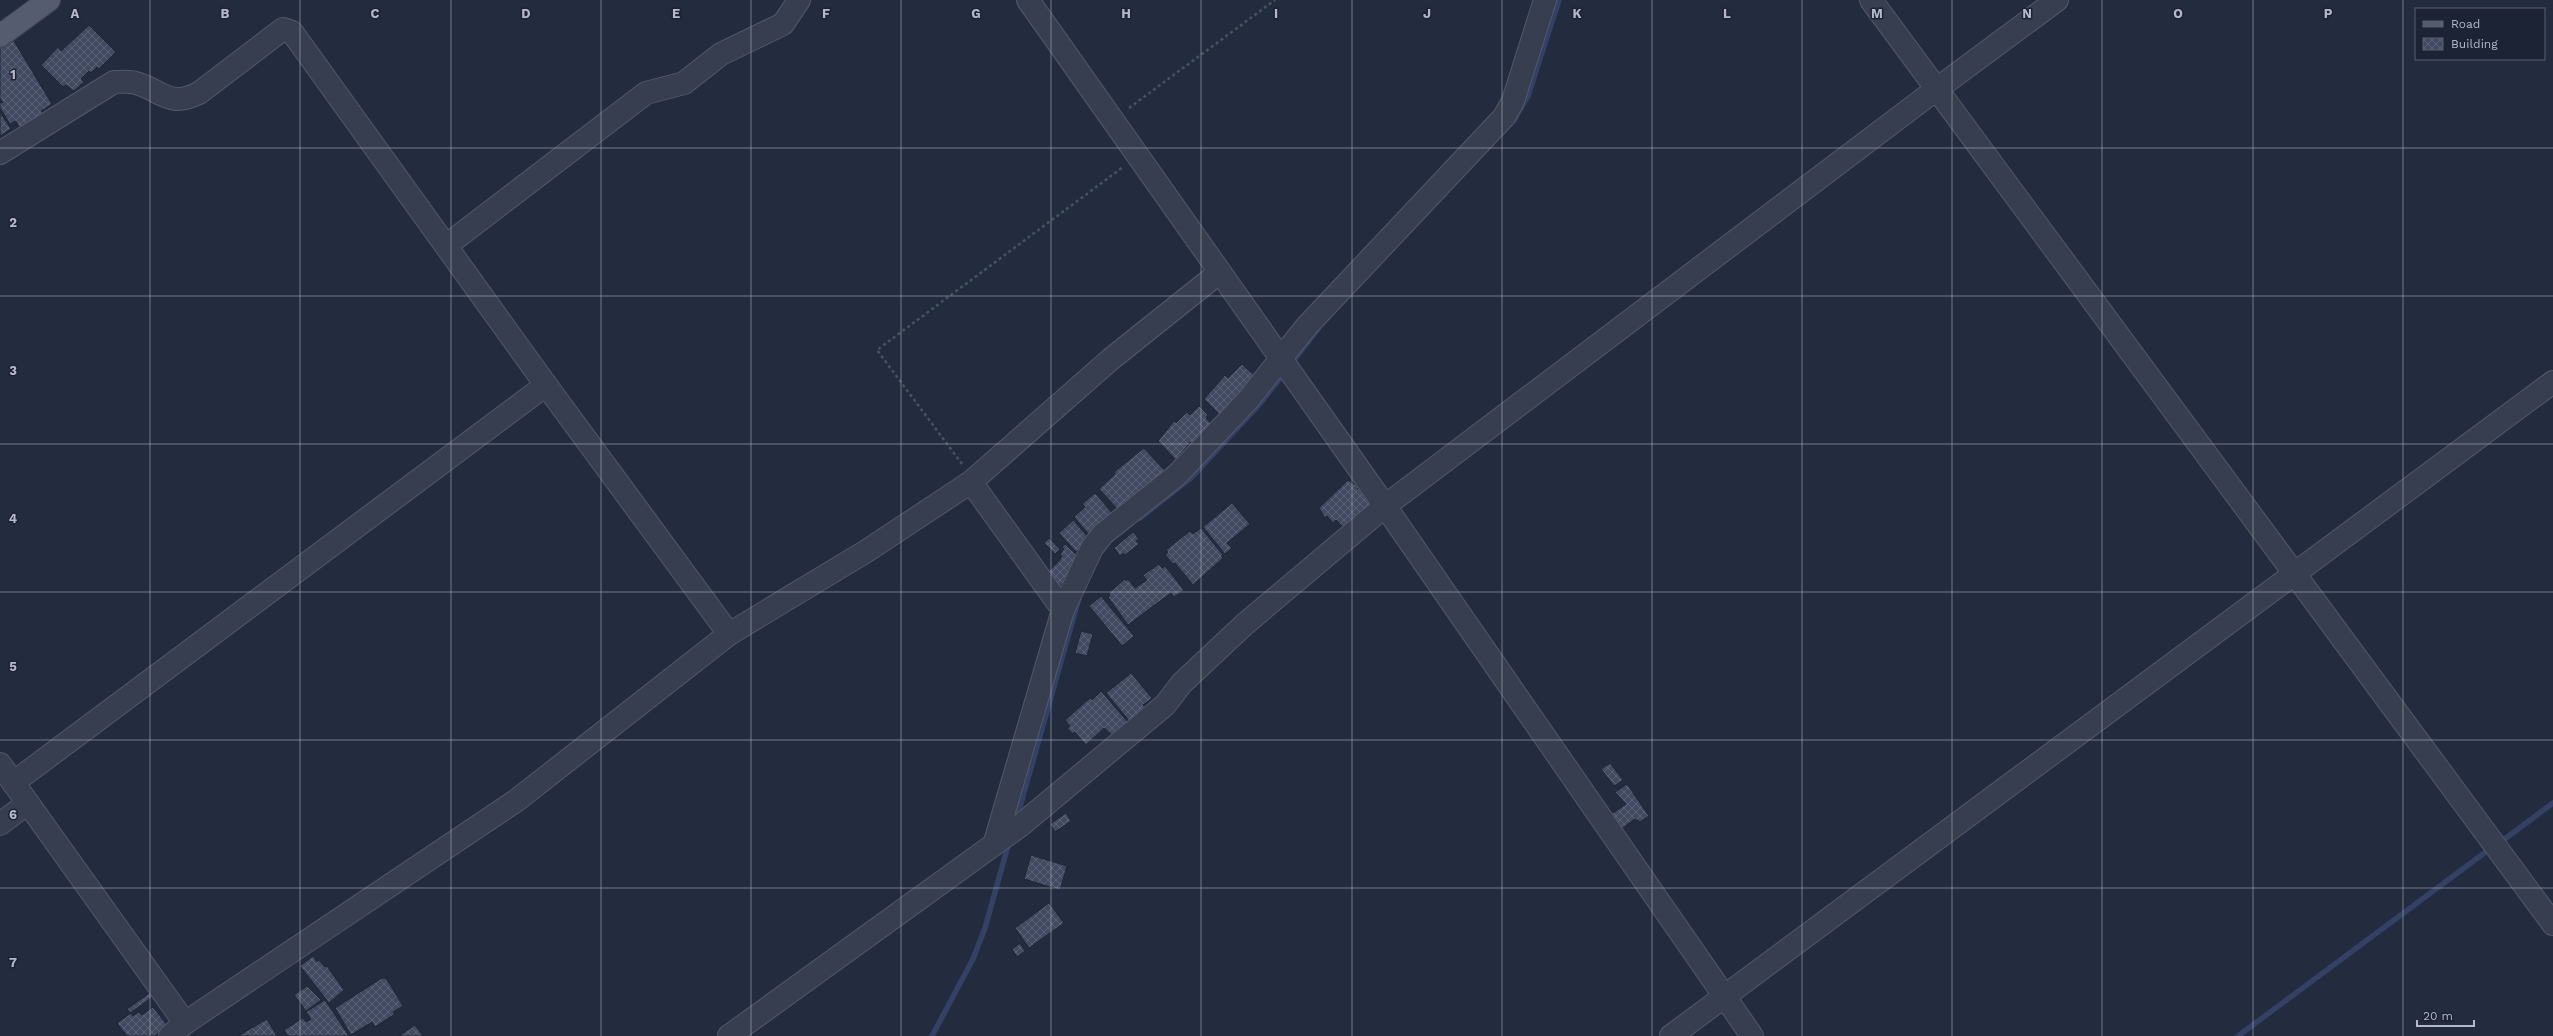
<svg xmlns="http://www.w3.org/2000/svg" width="2553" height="1036" font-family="'Work Sans',sans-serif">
	<defs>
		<pattern id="building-cross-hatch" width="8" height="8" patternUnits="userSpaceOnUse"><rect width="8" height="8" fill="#414a61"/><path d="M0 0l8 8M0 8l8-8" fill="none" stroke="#5a6276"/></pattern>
	</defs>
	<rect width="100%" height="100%" fill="#232b3f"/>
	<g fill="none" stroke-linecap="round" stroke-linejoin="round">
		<g stroke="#344165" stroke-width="5.5">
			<path d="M1514 120 1528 96 1559 0"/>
			<path d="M1290 365 1318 329"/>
			<path d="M1140 518 1192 477 1259 405 1285 372"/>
			<path d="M1016 821 1079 598"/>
			<path d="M2498 844 2553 803"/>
			<path d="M932 1036 973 959 985 928 1009 842"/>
			<path d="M2238 1036 2491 848"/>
		</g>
	</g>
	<g fill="url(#building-cross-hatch)" stroke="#1e2536">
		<path d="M89 25 116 52 99 69 97 67 91 73 89 71 81 79 84 82 74 91 66 85 63 87 41 65 58 47 61 51Z"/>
		<path d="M11 41H14L52 104 41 111 43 114 20 129 16 121 10 124 0 108V103L3 102 0 99V48Z"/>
		<path d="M0 112 11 129 0 136Z"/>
		<path d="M1242 364 1254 375 1225 412 1220 415 1204 399 1225 375 1228 378Z"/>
		<path d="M1199 406 1208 415 1206 418 1212 425 1194 446 1190 442 1176 460 1158 441 1174 421 1176 423 1187 412 1190 415Z"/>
		<path d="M1144 448 1167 473 1119 511 1099 489 1115 474 1114 472Z"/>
		<path d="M1348 480 1359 487 1357 489H1360L1371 504 1344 528 1336 520 1333 523 1327 516 1325 518 1319 508Z"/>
		<path d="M1095 493 1114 515 1090 536 1074 517 1085 507 1082 504Z"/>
		<path d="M1232 503 1250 524 1227 543 1232 548 1225 554 1203 527Z"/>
		<path d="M1073 520 1090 539 1076 552 1059 533Z"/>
		<path d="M1201 528 1223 555 1221 556 1223 558 1193 585 1175 563 1173 564 1165 555 1168 552 1166 550 1190 531 1193 534Z"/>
		<path d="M1133 532 1139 539 1136 541 1139 544 1125 555 1123 553 1120 556 1114 548Z"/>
		<path d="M1049 538 1060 549 1055 554 1044 543Z"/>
		<path d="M1065 544 1080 558 1072 573 1060 586 1047 573 1059 561 1062 556 1060 554 1064 549 1062 547Z"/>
		<path d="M1159 564 1162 568 1165 566 1184 590 1174 597 1171 593 1128 625 1108 597 1110 595 1109 593 1125 579 1126 581 1128 579 1135 588 1147 580 1143 575Z"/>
		<path d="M1101 596 1134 636 1122 646 1089 606Z"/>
		<path d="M1081 631 1093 634 1087 656 1075 653Z"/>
		<path d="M1131 673 1152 698 1143 705 1146 708 1130 722 1106 693Z"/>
		<path d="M1101 691 1128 722 1113 736 1104 728 1086 745 1075 732 1073 734 1067 728 1070 726 1065 720 1090 698 1092 700Z"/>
		<path d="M1610 763 1623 780 1614 786 1601 769Z"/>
		<path d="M1627 784 1649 816 1640 822 1635 819 1620 830 1610 815 1626 804 1615 792Z"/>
		<path d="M1066 813 1071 821 1055 832 1050 824Z"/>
		<path d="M1031 855 1067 866 1060 890 1024 879Z"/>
		<path d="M1049 903 1064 923 1029 948 1015 928Z"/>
		<path d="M1020 943 1025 951 1017 957 1012 949Z"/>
		<path d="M313 956 317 962 319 960 325 967 327 966 344 990 329 1003 300 966Z"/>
		<path d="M382 978H386L403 1006 393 1012 395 1014 375 1027 372 1022 351 1035 335 1008Z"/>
		<path d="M307 986 321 1000 306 1011 294 995Z"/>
		<path d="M151 992 154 996 130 1013 127 1009Z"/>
		<path d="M325 1000 349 1036H288L284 1030 303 1018 306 1022 311 1019 306 1012Z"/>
		<path d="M153 1007 168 1026 155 1036H127L117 1023 131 1013 133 1016 139 1012 142 1015Z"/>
		<path d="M267 1019 277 1036H238Z"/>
		<path d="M415 1025 423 1036H399Z"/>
	</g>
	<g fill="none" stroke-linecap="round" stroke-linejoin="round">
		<defs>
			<g id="street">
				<path d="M1028 0 1385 506 1752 1036"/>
				<path d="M1871 0 2553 924"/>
				<path d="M0 153 114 82C121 82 129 81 136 83 163 91 169 108 199 93L283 29 292 32 546 385 729 634"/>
				<path d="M447 245 646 93 684 83 721 54 783 24 799 0"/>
				<path d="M971 482 1063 610 995 842"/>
				<path d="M1063 610 1092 548 1103 534 1177 475 1248 400 1306 327 1504 117 1513 101 1545 0"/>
				<path d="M0 764 185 1023"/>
				<path d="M13 783 546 385"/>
				<path d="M0 824 28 803"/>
				<path d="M170 1036 185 1023 517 800 729 634 865 552 971 482 1111 359 1220 272"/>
				<path d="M729 1036 1021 825 1165 705 1182 683 1245 624 1385 506 1930 94 2057 0"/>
				<path d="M1671 1036 2553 382"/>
			</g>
			<path id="primary" d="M0 36 49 0"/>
		</defs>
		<use href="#street" stroke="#52596a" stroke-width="24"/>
		<use href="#primary" stroke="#404758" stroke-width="24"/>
		<g stroke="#43565d" stroke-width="2.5" stroke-dasharray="3 3" stroke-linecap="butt">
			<path d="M1129 108 1275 0"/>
			<path d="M962 464 877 350 1123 167"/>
		</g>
		<use href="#street" stroke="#373e4f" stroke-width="22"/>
		<use href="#primary" stroke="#555c6f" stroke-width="22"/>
	</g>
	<path fill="none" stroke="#b3b9ca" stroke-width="1" stroke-opacity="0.55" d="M150 0V1036M300 0V1036M451 0V1036M601 0V1036M751 0V1036M901 0V1036M1051 0V1036M1201 0V1036M1352 0V1036M1502 0V1036M1652 0V1036M1802 0V1036M1952 0V1036M2102 0V1036M2253 0V1036M2403 0V1036M0 148H2553M0 296H2553M0 444H2553M0 592H2553M0 740H2553M0 888H2553"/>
	<g font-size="13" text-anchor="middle" font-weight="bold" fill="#b3b9ca" stroke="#1c2334" stroke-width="3" stroke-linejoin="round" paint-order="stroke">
		<text x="75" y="18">A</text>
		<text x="225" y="18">B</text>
		<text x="375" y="18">C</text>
		<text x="526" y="18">D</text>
		<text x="676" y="18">E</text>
		<text x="826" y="18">F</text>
		<text x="976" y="18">G</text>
		<text x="1126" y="18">H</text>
		<text x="1276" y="18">I</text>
		<text x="1427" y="18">J</text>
		<text x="1577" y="18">K</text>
		<text x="1727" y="18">L</text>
		<text x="1877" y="18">M</text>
		<text x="2027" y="18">N</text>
		<text x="2178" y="18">O</text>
		<text x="2328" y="18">P</text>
		<text x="13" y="79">1</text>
		<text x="13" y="227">2</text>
		<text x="13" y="375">3</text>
		<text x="13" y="523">4</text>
		<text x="13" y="671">5</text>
		<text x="13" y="819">6</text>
		<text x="13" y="967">7</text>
	</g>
	<rect x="2415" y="8" width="130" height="52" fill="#1c2334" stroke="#585f70"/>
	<rect x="2423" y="21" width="20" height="6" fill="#555c6f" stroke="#585f70"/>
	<text x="2451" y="28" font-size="12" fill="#b3b9ca">Road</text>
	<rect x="2423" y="38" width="20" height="12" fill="url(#building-cross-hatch)" stroke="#585f70"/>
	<text x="2451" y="48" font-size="12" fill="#b3b9ca">Building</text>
	<path d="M2417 1020v6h57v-6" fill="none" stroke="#b3b9ca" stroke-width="2"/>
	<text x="2423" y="1020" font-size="12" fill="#b3b9ca" stroke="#1c2334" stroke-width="3" paint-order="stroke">20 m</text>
</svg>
